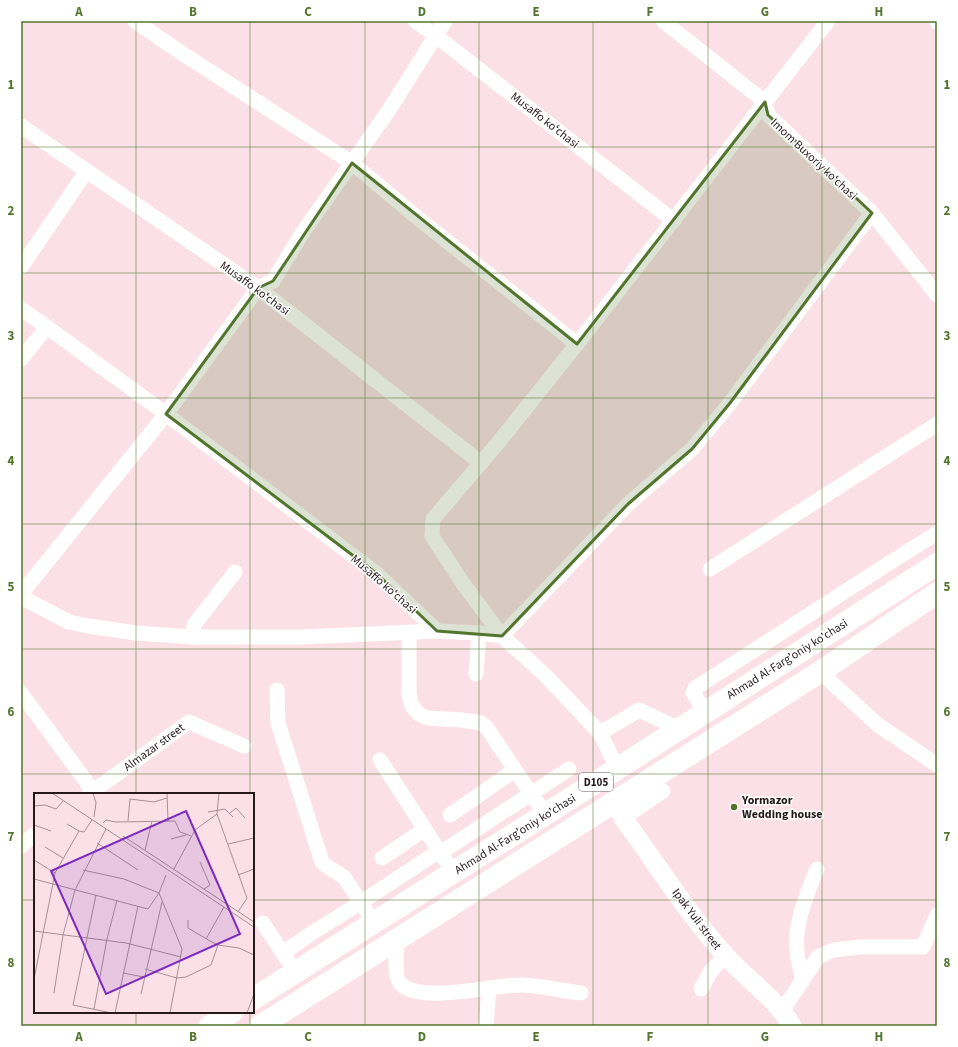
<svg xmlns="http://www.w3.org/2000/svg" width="958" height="1047" font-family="'Source Sans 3',sans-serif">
	<rect width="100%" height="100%" fill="#fce0e7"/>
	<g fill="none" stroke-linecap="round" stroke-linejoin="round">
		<g stroke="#fff" stroke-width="15">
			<path d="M135 21 177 50 352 163 419 219 577 344"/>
			<path d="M415 21 436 36 674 221"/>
			<path d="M663 21 765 102 768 115 872 213 937 295"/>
			<path d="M828 21 577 344 498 443 433 519 432 536 462 582 502 636 628 504 692 449 730 403 872 213"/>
			<path d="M937 21V22"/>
			<path d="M21 126 258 288 481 463"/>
			<path d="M21 267 86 172"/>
			<path d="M21 309 47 327 166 414 376 573 437 631"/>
			<path d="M21 359 47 327"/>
			<path d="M710 569 937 424"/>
			<path d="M21 594 166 414 258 288 273 281 303 232 389 110 445 21"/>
			<path d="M21 597 69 622 88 626 136 633 192 637H302L437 631 479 633 502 636 545 675 600 733 617 768"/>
			<path d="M409 633V695L412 706 419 714 427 718 462 720 481 723 487 728 531 794 546 814"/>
			<path d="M192 637 194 625 235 572"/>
			<path d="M820 672 878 725 937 765"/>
			<path d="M476 674 479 633"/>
			<path d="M277 690 278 723 322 862 328 867 344 877 374 923"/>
			<path d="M21 693 93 791"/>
			<path d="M705 711 693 693 695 688C776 637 855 584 937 533"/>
			<path d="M600 733 639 710 678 728"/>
			<path d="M380 760 439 851 454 872"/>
			<path d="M89 794 189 722 244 746"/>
			<path d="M450 815 515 770"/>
			<path d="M623 818 663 791"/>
			<path d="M21 846 35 834"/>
			<path d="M440 853 569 769"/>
			<path d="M382 858 425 829"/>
			<path d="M263 923 288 961"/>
			<path d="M397 940C397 950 393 977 401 984 420 1004 493 985 520 985 539 985 562 991 581 993"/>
			<path d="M283 953 312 933 360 903 439 851"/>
			<path d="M802 979C801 970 798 961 797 952 794 923 807 894 817 869"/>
			<path d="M701 989 711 971 725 956"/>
			<path d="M782 1011 818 957 833 950 860 947H923L937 915"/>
			<path d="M486 1026 489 988"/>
		</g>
		<path stroke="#fff" stroke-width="19" d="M616 801 623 818C656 863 688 914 725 955 746 979 777 999 792 1026"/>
		<g stroke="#fff" stroke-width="22">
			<path d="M253 999 598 781 937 564"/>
			<path d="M210 1026 232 1012"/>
			<path d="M260 1026 820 672 937 593"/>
		</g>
	</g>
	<path fill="#52752d" fill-opacity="0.2" stroke="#52752d" stroke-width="3" stroke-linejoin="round" d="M765 102 768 115 872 213 730 403 692 449 628 504 502 636 437 631 376 573 166 414 258 288 273 281 352 163 577 344Z"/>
	<path fill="none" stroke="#52752d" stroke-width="1" stroke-opacity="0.55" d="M136 21V794M250 21V794M365 21V1026M479 21V1026M593 21V1026M708 21V1026M822 21V1026M21 147H937M21 273H937M21 398H937M21 524H937M21 649H937M21 774H937M21 900H35M253 900H937M136 1012V1026M250 1012V1026"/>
	<circle fill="#52752d" stroke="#fff" stroke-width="1.5" cx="734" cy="807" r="4"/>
	<g text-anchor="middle" stroke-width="3" stroke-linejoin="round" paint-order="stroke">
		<rect fill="#fff" stroke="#665e60" stroke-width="1" x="579" y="773" width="34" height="18" rx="3"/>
		<g font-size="11" font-weight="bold" fill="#25191c">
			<text x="596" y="786">D105</text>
		</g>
		<g font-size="12" fill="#25191c" stroke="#fff">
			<text transform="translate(545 120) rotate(38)" y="4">Musaffo koʻchasi</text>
			<text transform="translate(814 159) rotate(43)" y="4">Imom Buxoriy koʻchasi</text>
			<text transform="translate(255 288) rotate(36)" y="4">Musaffo koʻchasi</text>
			<text transform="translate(384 584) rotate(41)" y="4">Musaffo koʻchasi</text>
			<text transform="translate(787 659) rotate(-32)" y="4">Ahmad Al-Farg'oniy ko'chasi</text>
			<text transform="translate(154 747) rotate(-36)" y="4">Almazar street</text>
			<text transform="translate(515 834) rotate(-32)" y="4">Ahmad Al-Farg'oniy ko'chasi</text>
			<text transform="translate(697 919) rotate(53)" y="4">Ipak Yuli street</text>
		</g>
		<g font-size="12" font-weight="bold" fill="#25191c" stroke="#fff" text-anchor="start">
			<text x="742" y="804">Yormazor<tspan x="742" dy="14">Wedding house</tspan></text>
		</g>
	</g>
	<g transform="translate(34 793)">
		<rect width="220" height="220" fill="#fce0e7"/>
		<path fill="none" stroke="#a69096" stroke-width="1" d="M18 0 220 134M59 0 62 10 60 24M133 0 134 28M0 13 11 12 22 16 29 8M174 19 191 16 199 24M196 20 202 15 211 25M183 21 213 105 204 119M94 28 96 6 120 9 133 5M69 30 72 27 82 29 141 28 146 39 157 43M33 31 45 38M0 32 17 38M89 43 220 129M137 46 152 42M63 50 104 77M194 51 220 45M11 54 29 65M111 57 118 28M0 67 21 80M166 69 176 92 170 96M140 76 161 37 183 21 185 0M132 82 125 100 148 156 136 220M204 82 220 76M0 86 114 116 125 100 90 86 49 77M62 102 39 212 78 220M154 127V135L176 148 184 152 205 155 220 162M0 138 92 150 147 164M172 146 190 114M111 176 143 185 152 184 177 172 184 152M89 180 110 184M0 186 21 80 45 38 50 39 58 27M20 200 29 142 41 97 72 36M107 201 128 109M60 216 73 146 83 107M81 220 104 113M213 220 220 201"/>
		<path fill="#7b2cbf" fill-opacity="0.15" stroke="#7b2cbf" stroke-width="2" d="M152 18 206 141 72 201 17 78Z"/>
		<rect width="220" height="220" fill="none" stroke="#25191c" stroke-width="2"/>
	</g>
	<rect width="958" height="1047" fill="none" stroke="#ffffff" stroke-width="44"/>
	<rect x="22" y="22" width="914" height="1003" fill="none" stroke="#52752d" stroke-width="1.5"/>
	<g font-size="13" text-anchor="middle" font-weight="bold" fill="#52752d">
		<text x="79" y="16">A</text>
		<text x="193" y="16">B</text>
		<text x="308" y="16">C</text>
		<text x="422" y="16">D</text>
		<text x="536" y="16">E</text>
		<text x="650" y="16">F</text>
		<text x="765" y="16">G</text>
		<text x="879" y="16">H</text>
		<text x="11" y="89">1</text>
		<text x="947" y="89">1</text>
		<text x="11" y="215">2</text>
		<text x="947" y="215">2</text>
		<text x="11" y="340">3</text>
		<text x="947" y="340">3</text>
		<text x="11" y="465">4</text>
		<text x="947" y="465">4</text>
		<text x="11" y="591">5</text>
		<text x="947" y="591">5</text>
		<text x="11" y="716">6</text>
		<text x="947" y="716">6</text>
		<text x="11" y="841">7</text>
		<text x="947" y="841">7</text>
		<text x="11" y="967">8</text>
		<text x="947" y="967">8</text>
		<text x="79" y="1041">A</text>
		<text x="193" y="1041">B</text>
		<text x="308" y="1041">C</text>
		<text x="422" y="1041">D</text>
		<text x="536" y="1041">E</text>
		<text x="650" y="1041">F</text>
		<text x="765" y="1041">G</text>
		<text x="879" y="1041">H</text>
	</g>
</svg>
